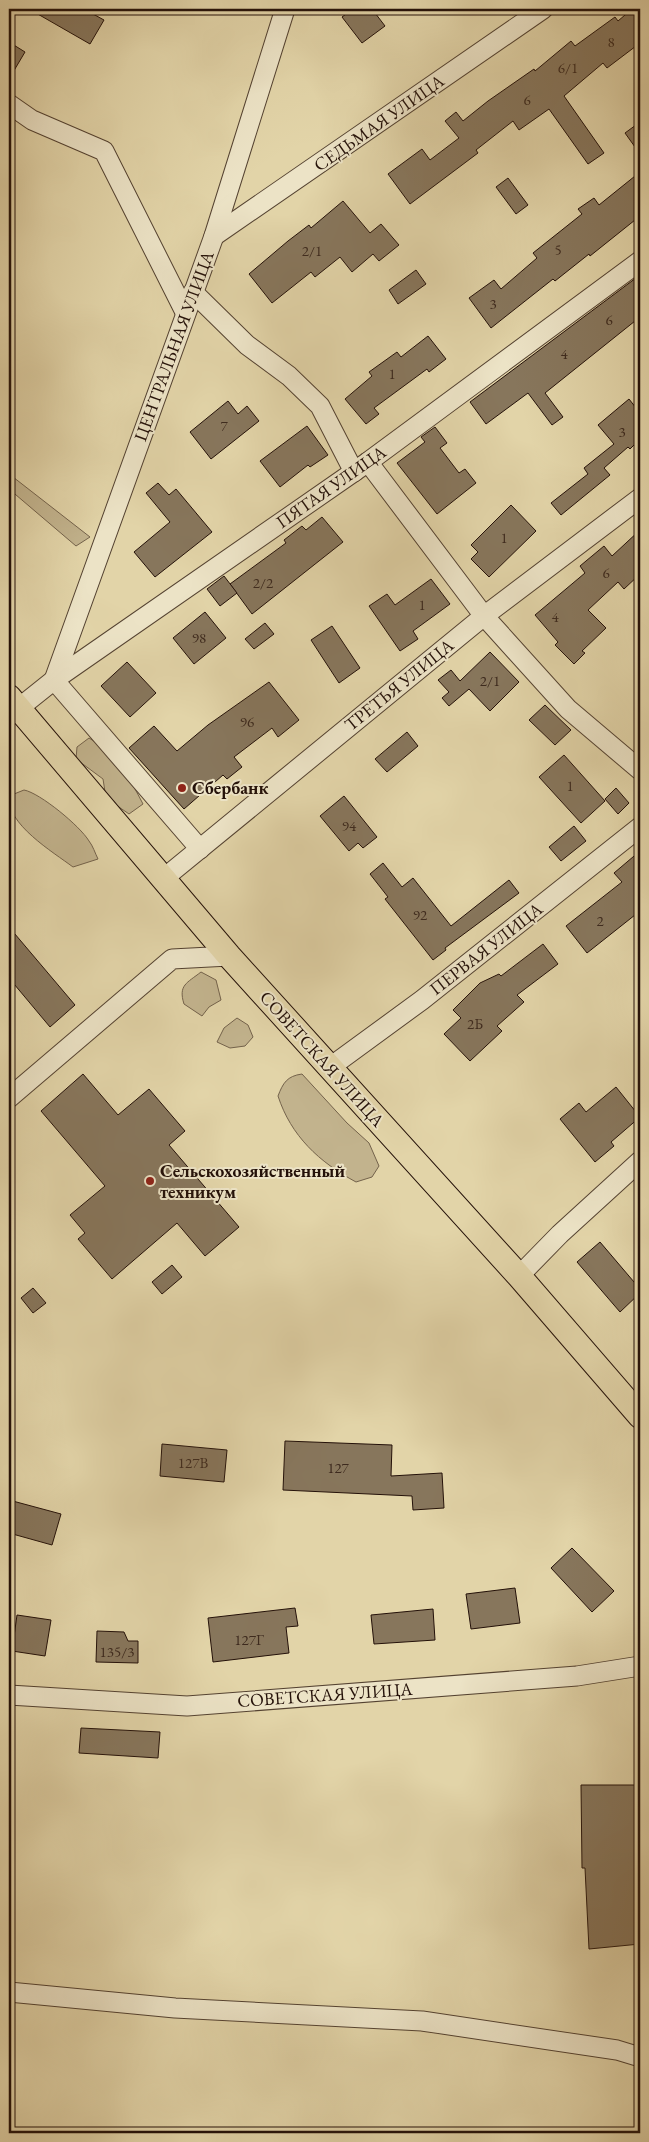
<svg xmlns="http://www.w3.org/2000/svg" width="649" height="2142" font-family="'EB Garamond',serif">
	<rect width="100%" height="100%" fill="#e2d4a8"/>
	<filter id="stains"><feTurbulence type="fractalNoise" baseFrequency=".004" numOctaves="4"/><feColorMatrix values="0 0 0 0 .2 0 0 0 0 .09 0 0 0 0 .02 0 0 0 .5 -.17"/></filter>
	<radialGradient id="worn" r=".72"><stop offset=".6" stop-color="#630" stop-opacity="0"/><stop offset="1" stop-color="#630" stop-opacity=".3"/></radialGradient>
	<g fill="#c2b38d" stroke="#73624b">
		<path d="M9 475 13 477 90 537 76 546 9 489Z"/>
		<path d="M89 738C116 754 129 777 143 804L129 814 106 798 103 779 76 759 77 747Z"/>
		<path d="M24 790C40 793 80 826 89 841 93 846 95 853 98 859L73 867C53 852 6 824 9 796Z"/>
		<path d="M201 972 216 980 221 1000 209 1007 202 1016 184 1004C178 985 187 983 201 972Z"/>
		<path d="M237 1018 248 1025 253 1037 245 1046 230 1048 217 1042 224 1028Z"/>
		<path d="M302 1074 347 1123 369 1143 379 1166 372 1177 356 1182C319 1162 291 1136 278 1096 283 1083 287 1076 302 1074Z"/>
	</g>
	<g fill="#87765c" stroke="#241109">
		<path d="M29 9H84L104 20 90 44Z"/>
		<path d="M353 9H372L385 26 362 43 342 17Z"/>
		<path d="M632 9H640V43L607 68 603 63 564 96 604 153 588 164 549 109 519 130 513 121 476 150 478 153 410 204 388 174 422 149 430 160 459 138 445 121 456 112 463 121 488 101 534 69 535 71 571 41 575 46 615 17 618 21Z"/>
		<path d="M9 42 25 52 9 79Z"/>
		<path d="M640 122V154L625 133Z"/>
		<path d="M640 172V216L590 256 589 254 555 281 553 279 491 328 469 298 494 280 501 289 537 258 533 253 582 214 578 209 594 198 599 205Z"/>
		<path d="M508 178 528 205 516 214 496 187Z"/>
		<path d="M343 201 370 233 381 224 399 245 379 261 373 254 352 272 340 257 315 277 311 272 272 303 249 274 288 241 309 225 311 228Z"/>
		<path d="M416 270 426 284 398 304 389 290Z"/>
		<path d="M640 275V317L545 393 563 417 552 425 528 393 486 424 470 402Z"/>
		<path d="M428 336 446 359 429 372 427 369 374 408 379 414 366 424 345 399 372 376 369 372 397 352 401 357Z"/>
		<path d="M629 399 640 413V439L630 449 628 447 604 468 610 475 561 515 551 503 588 474 584 468 614 444 598 425Z"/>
		<path d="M228 401 238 414 247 406 259 421 211 459 190 432Z"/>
		<path d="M307 426 328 455 310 467 308 465 280 487 260 461Z"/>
		<path d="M435 427 447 443 440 448 459 473 465 469 476 483 437 514 397 463 425 442 421 437Z"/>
		<path d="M158 483 169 495 176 489 212 532 155 577 134 552 170 522 146 493Z"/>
		<path d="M511 505 536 531 489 577 471 559 478 552 471 545Z"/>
		<path d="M322 517 343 542 252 614 230 584 286 543 284 540 302 526 306 530Z"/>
		<path d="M640 530V574L624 589 618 582 588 610 606 628 582 651 585 653 574 664 555 645 558 642 535 615 585 573 580 566 604 546 612 556Z"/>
		<path d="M224 576 237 593 220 606 207 589Z"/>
		<path d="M431 579 450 604 413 631 418 639 400 651 369 606 387 594 395 605Z"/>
		<path d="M205 612 226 638 194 664 173 638Z"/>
		<path d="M265 623 274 634 254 649 245 639Z"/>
		<path d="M332 626 360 668 339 683 311 640Z"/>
		<path d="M490 652 519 682 490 711 469 689 449 706 442 698 449 692 438 680 451 670 460 681Z"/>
		<path d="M127 662 156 693 130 717 101 686Z"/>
		<path d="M269 682 299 720 278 737 272 728 234 757 242 767 227 779 223 775 184 809 129 748 154 726 177 751 208 725Z"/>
		<path d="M545 705 571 730 555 745 529 720Z"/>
		<path d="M407 732 418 746 387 772 375 759Z"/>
		<path d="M564 755 605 801 581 823 539 777Z"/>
		<path d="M616 788 629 803 618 814 605 799Z"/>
		<path d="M344 796 377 837 363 848 358 843 349 851 320 816Z"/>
		<path d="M574 826 586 841 561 861 549 847Z"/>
		<path d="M640 851V911L587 953 566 926 622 882 614 873Z"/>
		<path d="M383 863 402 887 413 878 451 926 509 880 519 893 445 948 446 950 433 960 385 899 388 897 370 874Z"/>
		<path d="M9 927 75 1005 50 1027 9 978Z"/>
		<path d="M543 944 558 964 517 995 524 1002 497 1026 502 1031 470 1061 444 1034 461 1018 453 1010 480 983 499 974 501 976Z"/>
		<path d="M83 1074 118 1115 149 1089 185 1131 169 1145 239 1227 205 1256 177 1223 112 1279 78 1239 85 1233 70 1215 105 1186 41 1111Z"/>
		<path d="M616 1087 640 1117 611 1142 614 1146 595 1162 560 1119 579 1103 586 1112Z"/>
		<path d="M600 1242 640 1289V1293L620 1312 577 1262Z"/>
		<path d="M172 1265 182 1277 162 1294 152 1282Z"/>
		<path d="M33 1288 46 1303 33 1313 21 1298Z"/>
		<path d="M285 1441 392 1445 391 1476 442 1473 444 1508 413 1510 412 1496 283 1490Z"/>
		<path d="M162 1444 227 1450 224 1482 160 1476Z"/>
		<path d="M9 1500 61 1514 52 1545 9 1533Z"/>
		<path d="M572 1548 614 1591 592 1612 551 1568Z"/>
		<path d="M515 1588 520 1623 471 1629 466 1594Z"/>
		<path d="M295 1608 298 1626 286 1627 289 1653 213 1662 208 1618Z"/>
		<path d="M433 1609 435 1640 374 1644 371 1615Z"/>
		<path d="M17 1615 51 1620 45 1656 12 1651Z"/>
		<path d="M97 1631 124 1632 128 1641H138V1663L96 1662Z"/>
		<path d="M81 1728 160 1732 158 1758 79 1753Z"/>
		<path d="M581 1785H640V1944L589 1949 585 1868H582Z"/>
	</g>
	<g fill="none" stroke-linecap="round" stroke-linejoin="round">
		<defs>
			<g id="minor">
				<path d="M9 104 32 120 104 151 185 312"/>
				<path d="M214 236 543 9"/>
				<path d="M193 292 247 345 289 376 320 406 354 472"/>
				<path d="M368 462 484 616 568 709 640 770"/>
				<path d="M9 716 54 680 368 462 640 261"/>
				<path d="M200 849 54 680 214 236 285 9"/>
				<path d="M163 879 484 616 640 498"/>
				<path d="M329 1068 422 1000 640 827"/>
				<path d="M9 1098 172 959 229 956"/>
				<path d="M519 1276 560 1234 640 1161"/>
				<path d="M9 1695 187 1706 577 1676 640 1666"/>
				<path d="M9 1992 175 2008 422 2021 617 2050 640 2057"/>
			</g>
			<path id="major" d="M9 697 229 956 519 1276 640 1416"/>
		</defs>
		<use href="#minor" stroke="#544231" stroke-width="21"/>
		<use href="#major" stroke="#241109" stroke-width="26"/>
		<use href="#minor" stroke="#ece3c6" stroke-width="19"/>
		<use href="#major" stroke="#e2d4a8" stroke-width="24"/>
	</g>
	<g fill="#8f2418" stroke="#ece3c6" stroke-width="2">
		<circle cx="182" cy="788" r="5"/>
		<circle cx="150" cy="1181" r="5"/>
	</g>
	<g text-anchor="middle" stroke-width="4" stroke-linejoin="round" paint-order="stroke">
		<g font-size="15" fill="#3d2a1e">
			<text x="611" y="47">8</text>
			<text x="568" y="73">6/1</text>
			<text x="527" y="105">6</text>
			<text x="558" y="255">5</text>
			<text x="312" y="256">2/1</text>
			<text x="493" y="309">3</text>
			<text x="609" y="325">6</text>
			<text x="564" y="359">4</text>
			<text x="392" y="379">1</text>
			<text x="224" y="431">7</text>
			<text x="622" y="437">3</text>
			<text x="504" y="543">1</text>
			<text x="606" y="578">6</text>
			<text x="263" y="588">2/2</text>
			<text x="422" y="610">1</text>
			<text x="555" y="622">4</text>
			<text x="199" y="643">98</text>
			<text x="490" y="686">2/1</text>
			<text x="247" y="727">96</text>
			<text x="570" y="791">1</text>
			<text x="349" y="831">94</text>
			<text x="420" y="920">92</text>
			<text x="600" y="926">2</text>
			<text x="475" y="1029">2Б</text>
			<text x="193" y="1468">127В</text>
			<text x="338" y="1473">127</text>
			<text x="249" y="1645">127Г</text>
			<text x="117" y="1657">135/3</text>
		</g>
		<g font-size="18" fill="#241109" stroke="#ece3c6">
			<text transform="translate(379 123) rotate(-35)" y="6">СЕДЬМАЯ УЛИЦА</text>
			<text transform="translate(174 346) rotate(-70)" y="6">ЦЕНТРАЛЬНАЯ УЛИЦА</text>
			<text transform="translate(331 487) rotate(-35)" y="6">ПЯТАЯ УЛИЦА</text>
			<text transform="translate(399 685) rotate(-39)" y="6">ТРЕТЬЯ УЛИЦА</text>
			<text transform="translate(486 949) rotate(-38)" y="6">ПЕРВАЯ УЛИЦА</text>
			<text transform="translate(322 1059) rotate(48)" y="6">СОВЕТСКАЯ УЛИЦА</text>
			<text transform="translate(325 1695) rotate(-4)" y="6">СОВЕТСКАЯ УЛИЦА</text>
		</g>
		<g font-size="18" font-weight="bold" fill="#241109" stroke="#ece3c6" text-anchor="start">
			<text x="192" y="794">Сбербанк</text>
			<text x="160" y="1177">Сельскохозяйственный<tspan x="160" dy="21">техникум</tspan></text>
		</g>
	</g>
	<rect width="649" height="2142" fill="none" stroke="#e2d4a8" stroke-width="30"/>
	<rect x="10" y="10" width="629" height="2122" fill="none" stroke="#241109" stroke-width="2.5"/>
	<rect x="15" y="15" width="619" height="2112" fill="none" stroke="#241109"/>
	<rect width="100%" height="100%" filter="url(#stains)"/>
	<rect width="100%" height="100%" fill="url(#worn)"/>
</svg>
